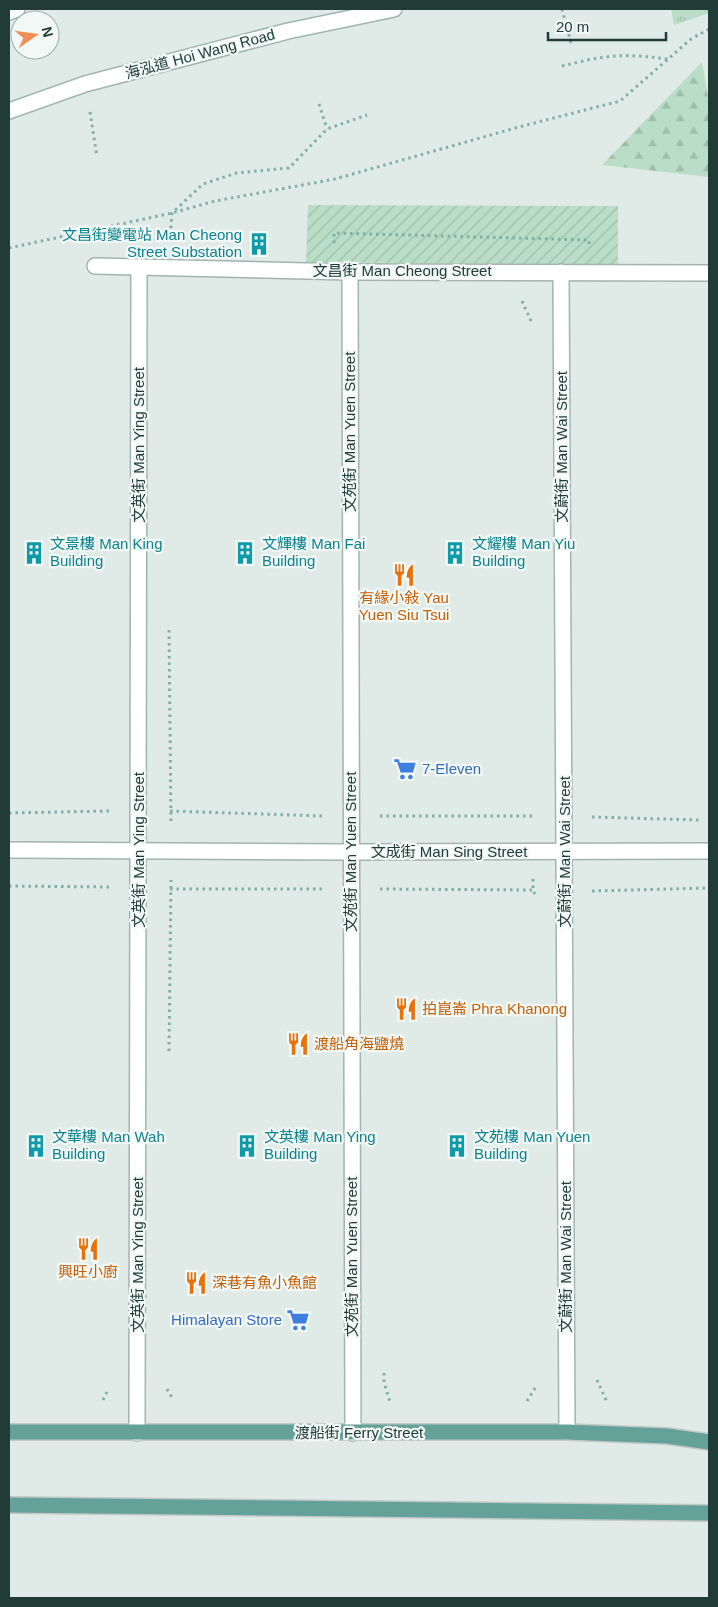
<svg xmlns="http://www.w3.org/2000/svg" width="718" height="1607" font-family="Helvetica,'Noto Sans TC',sans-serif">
	<defs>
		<pattern id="grass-tufts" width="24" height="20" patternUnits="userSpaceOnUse" patternTransform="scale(1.25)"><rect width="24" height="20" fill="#b9ddc6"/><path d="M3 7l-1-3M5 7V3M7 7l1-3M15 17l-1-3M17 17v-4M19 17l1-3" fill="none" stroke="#9fbfab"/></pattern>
		<pattern id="forest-firs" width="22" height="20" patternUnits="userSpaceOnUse" patternTransform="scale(1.25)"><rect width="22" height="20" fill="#b9ddc6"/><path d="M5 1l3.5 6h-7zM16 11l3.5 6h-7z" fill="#9fbfab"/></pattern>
		<pattern id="garden-furrows" width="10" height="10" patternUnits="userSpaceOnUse" patternTransform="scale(1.25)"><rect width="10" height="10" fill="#b9ddc6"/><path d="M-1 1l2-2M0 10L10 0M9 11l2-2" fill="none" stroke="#9fbfab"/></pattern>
	</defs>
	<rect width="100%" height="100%" fill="#e0ebe8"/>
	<path fill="url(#grass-tufts)" d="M671 9H709V13L674 25Z"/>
	<path fill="url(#forest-firs)" d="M702 62 709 102V177L602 165Z"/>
	<path fill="url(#garden-furrows)" d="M308 205 618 206V265L306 262Z"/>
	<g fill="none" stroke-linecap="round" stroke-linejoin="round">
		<defs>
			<g id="street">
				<path d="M95 266 350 272 709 273"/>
				<path d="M350 272 353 1433"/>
				<path d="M561 272 567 1432"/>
				<path d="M9 850 351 852 709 851"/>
				<path d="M137 1433 139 267"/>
			</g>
			<g id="secondary">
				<path d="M9 12 17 9"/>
				<path d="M9 111 85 84 288 31 394 9"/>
			</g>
			<g id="primary">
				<path d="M9 1432H567L667 1436 709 1442"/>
				<path d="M9 1505 709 1513"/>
			</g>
		</defs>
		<use href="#street" stroke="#a3b3af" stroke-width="18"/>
		<use href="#secondary" stroke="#9fb7b1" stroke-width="18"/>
		<use href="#primary" stroke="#c1c8c7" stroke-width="18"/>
		<g stroke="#80afa6" stroke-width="3" stroke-dasharray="2.5 4" stroke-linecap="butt">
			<path d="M562 9 571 43"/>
			<path d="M562 66C586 60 611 54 636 56 647 56 657 58 668 59"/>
			<path d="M319 104 327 129"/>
			<path d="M90 112 97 157"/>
			<path d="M170 241 172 213 203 184 237 173 289 168 327 129 367 115"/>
			<path d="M334 243V233L589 240V244"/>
			<path d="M9 248 172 213 215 201 335 179 519 127 620 101 691 39 709 29"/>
			<path d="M522 301 532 323"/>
			<path d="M169 630 171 823"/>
			<path d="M170 811 324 816"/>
			<path d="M9 813 111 811"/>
			<path d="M380 816H536"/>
			<path d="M592 817 699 820"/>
			<path d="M533 879V890L535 895"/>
			<path d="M9 886 111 887"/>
			<path d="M170 889H324"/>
			<path d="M380 889 534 890"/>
			<path d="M592 891 709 888"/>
			<path d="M169 1051 171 880"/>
			<path d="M384 1373V1382L390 1402"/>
			<path d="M597 1380 607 1402"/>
			<path d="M167 1389 173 1399"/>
			<path d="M103 1400 107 1392"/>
			<path d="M527 1401 537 1385"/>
		</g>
		<use href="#street" stroke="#fff" stroke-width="15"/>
		<use href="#secondary" stroke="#fff" stroke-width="15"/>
		<use href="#primary" stroke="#64a198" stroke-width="15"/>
	</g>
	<defs>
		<symbol id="building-bare" viewBox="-9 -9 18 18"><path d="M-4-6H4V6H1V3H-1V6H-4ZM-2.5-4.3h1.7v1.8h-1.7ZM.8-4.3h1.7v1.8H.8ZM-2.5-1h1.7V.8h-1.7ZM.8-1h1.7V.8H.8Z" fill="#0f9aa8" stroke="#f1f8f5" stroke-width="2.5" paint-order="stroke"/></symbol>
		<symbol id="restaurant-bare" viewBox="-9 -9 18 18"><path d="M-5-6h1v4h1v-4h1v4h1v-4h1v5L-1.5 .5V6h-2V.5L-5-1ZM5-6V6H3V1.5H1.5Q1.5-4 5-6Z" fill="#e8710a" stroke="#f1f8f5" stroke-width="2.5" paint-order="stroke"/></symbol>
		<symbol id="supermarket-bare" viewBox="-9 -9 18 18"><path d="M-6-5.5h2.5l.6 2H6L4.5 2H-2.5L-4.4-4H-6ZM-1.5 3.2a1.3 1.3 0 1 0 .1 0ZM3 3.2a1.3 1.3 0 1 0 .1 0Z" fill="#3f7fe0" stroke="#f1f8f5" stroke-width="2.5" paint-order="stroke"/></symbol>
	</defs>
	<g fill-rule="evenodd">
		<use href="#building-bare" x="243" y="228" width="32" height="32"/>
		<use href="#building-bare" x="18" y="537" width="32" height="32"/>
		<use href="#building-bare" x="229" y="537" width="32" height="32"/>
		<use href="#building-bare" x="439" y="537" width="32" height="32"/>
		<use href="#restaurant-bare" x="388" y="559" width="32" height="32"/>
		<use href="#supermarket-bare" x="389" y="753" width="32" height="32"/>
		<use href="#restaurant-bare" x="390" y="993" width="32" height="32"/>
		<use href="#restaurant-bare" x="282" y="1028" width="32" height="32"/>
		<use href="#building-bare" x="20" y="1130" width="32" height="32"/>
		<use href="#building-bare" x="231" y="1130" width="32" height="32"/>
		<use href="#building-bare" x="441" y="1130" width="32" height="32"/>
		<use href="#restaurant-bare" x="72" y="1233" width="32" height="32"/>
		<use href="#restaurant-bare" x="180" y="1267" width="32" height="32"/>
		<use href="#supermarket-bare" x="282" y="1304" width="32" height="32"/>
	</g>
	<g text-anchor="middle" stroke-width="4.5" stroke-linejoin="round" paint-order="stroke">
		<g font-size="15" fill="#213c37" stroke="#f1f8f5">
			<text transform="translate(200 54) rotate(-15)" y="5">海泓道 Hoi Wang Road</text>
			<text x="402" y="276">文昌街 Man Cheong Street</text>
			<text transform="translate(350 432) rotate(-90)" y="5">文苑街 Man Yuen Street</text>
			<text transform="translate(139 445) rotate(-90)" y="5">文英街 Man Ying Street</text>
			<text transform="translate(562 447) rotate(-90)" y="5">文蔚街 Man Wai Street</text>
			<text transform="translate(139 850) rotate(-90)" y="5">文英街 Man Ying Street</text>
			<text transform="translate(351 852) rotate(-90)" y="5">文苑街 Man Yuen Street</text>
			<text x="449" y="857">文成街 Man Sing Street</text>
			<text transform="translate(565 852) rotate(-90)" y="5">文蔚街 Man Wai Street</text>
			<text transform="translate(138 1255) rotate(-90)" y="5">文英街 Man Ying Street</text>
			<text transform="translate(352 1257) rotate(-90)" y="5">文苑街 Man Yuen Street</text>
			<text transform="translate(566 1257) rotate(-90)" y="5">文蔚街 Man Wai Street</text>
			<text x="359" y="1438">渡船街 Ferry Street</text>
		</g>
		<g font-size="15" fill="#0d838f" stroke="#f1f8f5" text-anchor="start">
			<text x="242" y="240" text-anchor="end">文昌街變電站 Man Cheong<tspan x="242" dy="17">Street Substation</tspan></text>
			<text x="50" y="549">文景樓 Man King<tspan x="50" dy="17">Building</tspan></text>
			<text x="262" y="549">文輝樓 Man Fai<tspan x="262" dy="17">Building</tspan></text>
			<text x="472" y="549">文耀樓 Man Yiu<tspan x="472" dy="17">Building</tspan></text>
			<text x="52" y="1142">文華樓 Man Wah<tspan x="52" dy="17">Building</tspan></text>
			<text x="264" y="1142">文英樓 Man Ying<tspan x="264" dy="17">Building</tspan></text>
			<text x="474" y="1142">文苑樓 Man Yuen<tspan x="474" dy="17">Building</tspan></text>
		</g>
		<g font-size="15" fill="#c56008" stroke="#f1f8f5" text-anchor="start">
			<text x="404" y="603" text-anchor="middle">有緣小敍 Yau<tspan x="404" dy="17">Yuen Siu Tsui</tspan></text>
			<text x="422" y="1014">拍崑崙 Phra Khanong</text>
			<text x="314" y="1049">渡船角海鹽燒</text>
			<text x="88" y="1277" text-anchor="middle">興旺小廚</text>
			<text x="212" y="1288">深巷有魚小魚館</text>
		</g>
		<g font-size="15" fill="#366cbe" stroke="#f1f8f5" text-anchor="start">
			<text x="422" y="774">7-Eleven</text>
			<text x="282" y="1325" text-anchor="end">Himalayan Store</text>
		</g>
	</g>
	<rect width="718" height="1607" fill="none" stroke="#213c37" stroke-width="20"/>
	<g transform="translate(35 35) rotate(76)"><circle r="24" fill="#f1f8f5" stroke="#9eada9"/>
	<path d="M0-4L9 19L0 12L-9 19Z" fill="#f38e57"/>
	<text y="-8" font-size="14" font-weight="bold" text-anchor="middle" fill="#213c37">N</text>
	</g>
	<path d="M548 32v8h118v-8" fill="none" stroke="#213c37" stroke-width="2.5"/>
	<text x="556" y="32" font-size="15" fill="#213c37" stroke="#f1f8f5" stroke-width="4" paint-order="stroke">20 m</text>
</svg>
